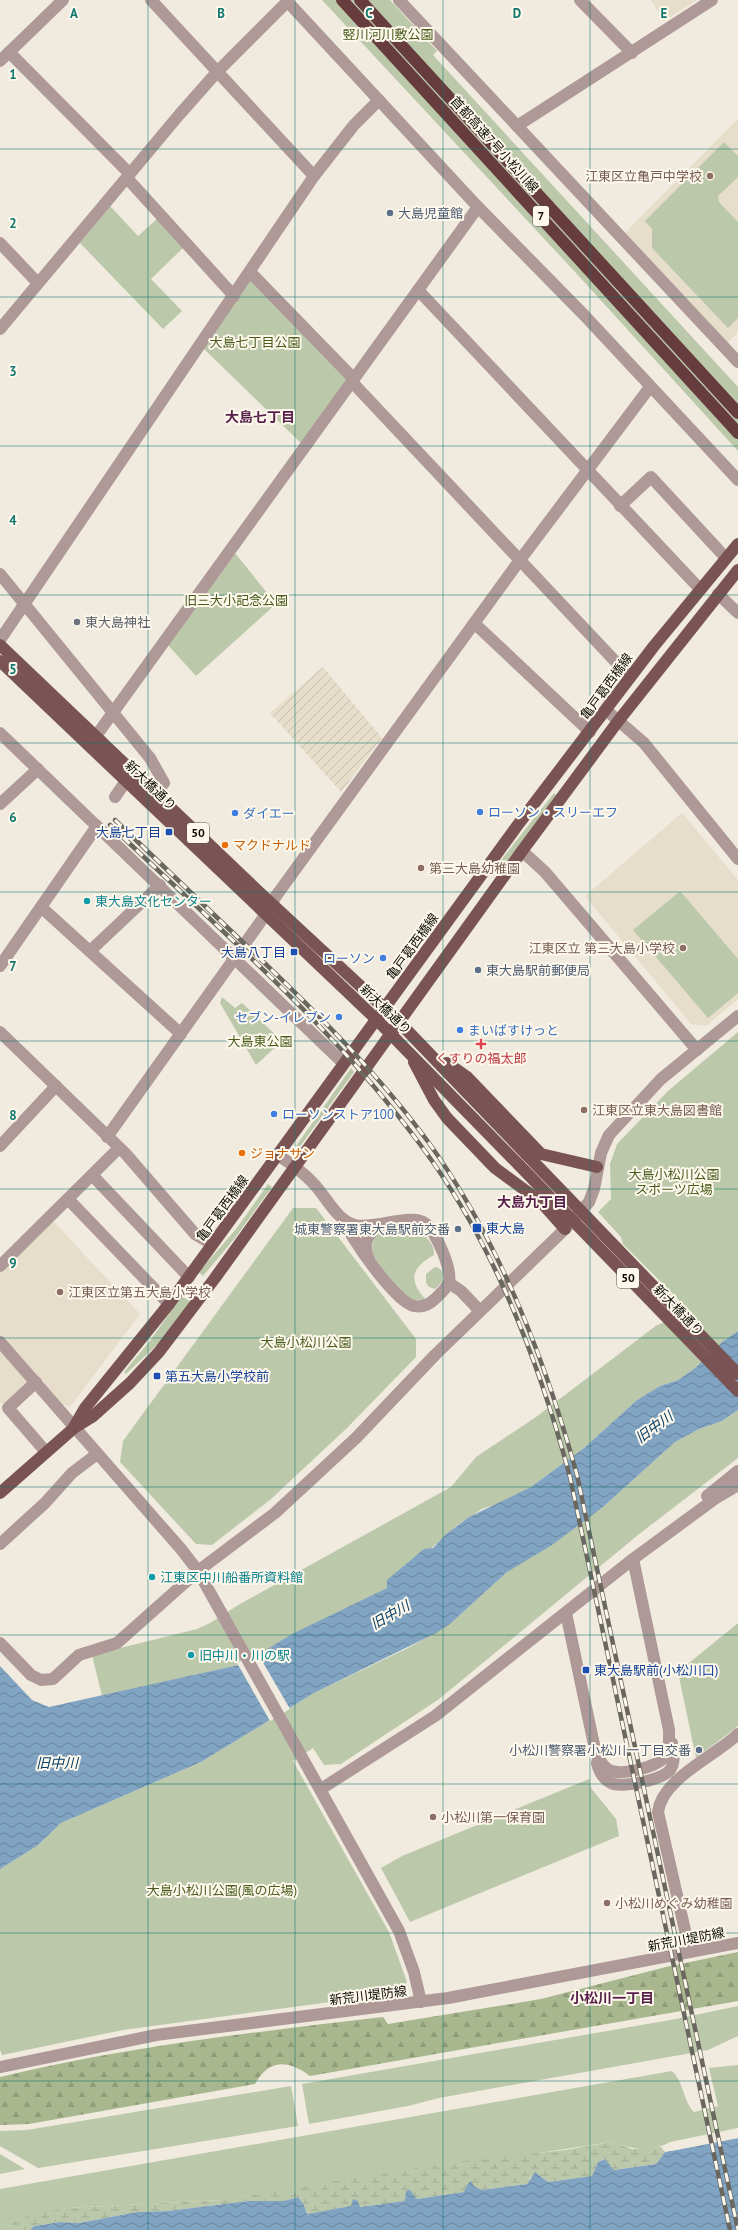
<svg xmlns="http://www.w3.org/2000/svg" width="738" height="2230" font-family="'PT Sans','Noto Sans JP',sans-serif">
	<defs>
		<pattern id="industrial-furrows" width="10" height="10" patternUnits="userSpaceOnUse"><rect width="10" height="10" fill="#e6deca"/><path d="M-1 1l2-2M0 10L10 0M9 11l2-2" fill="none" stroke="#c4bdac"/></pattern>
		<pattern id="forest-firs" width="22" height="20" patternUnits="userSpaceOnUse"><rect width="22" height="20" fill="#a8b78e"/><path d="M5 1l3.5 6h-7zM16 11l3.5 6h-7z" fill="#8f9c79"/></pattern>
		<pattern id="wetland-marsh" width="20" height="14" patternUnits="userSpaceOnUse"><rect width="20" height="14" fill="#bcc8aa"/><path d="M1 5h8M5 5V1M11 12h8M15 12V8" fill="none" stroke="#a0ab91"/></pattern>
		<pattern id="water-waves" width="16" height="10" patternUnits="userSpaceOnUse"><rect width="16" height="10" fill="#82a4c3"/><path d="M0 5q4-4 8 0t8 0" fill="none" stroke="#69849c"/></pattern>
	</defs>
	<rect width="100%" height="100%" fill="#f0ebde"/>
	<path fill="url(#industrial-furrows)" d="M323 667 382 738 341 792 270 713Z"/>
	<g fill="#e6deca">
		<path d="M651 0H697L664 21Z"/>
		<path d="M738 119V332L727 344 625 233Z"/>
		<path d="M682 813 738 880V999L706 1026 691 1024 585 896Z"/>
		<path d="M52 1220 140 1314 70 1407 62 1404 0 1334V1270Z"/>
		<path d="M0 1351 30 1385 10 1403H0Z"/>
	</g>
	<g fill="#bcc8aa">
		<path d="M322 0H390L437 51 433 55 738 387V451L576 273Z"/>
		<path d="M724 142 738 156V177L718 196 719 202 738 222V318L728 328 652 248V229L645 221Z"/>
		<path d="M110 206 138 236 158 218 184 247 151 279 182 311 163 329 80 243Z"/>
		<path d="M252 278 350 383 304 446 202 347 248 279Z"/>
		<path d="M235 553 276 604 196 676 167 644Z"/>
		<path d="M554 793 556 795 510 858 493 876 490 874Z"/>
		<path d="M679 892H681L738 959V993L708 1018 633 930Z"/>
		<path d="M222 997 235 1008 242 1003 282 1041 256 1065 220 1003Z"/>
		<path d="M738 1032V1331L722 1342 695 1368 678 1380 660 1386 637 1400 584 1448 531 1487 500 1503 482 1509 456 1526 387 1588 243 1664 102 1696 92 1655 197 1629 210 1623 240 1604 451 1487 476 1457 536 1417 657 1325 692 1313 623 1244 621 1237 598 1212 611 1199 610 1164 617 1144 668 1091Z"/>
		<path d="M351 1068 354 1072 299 1148 296 1146Z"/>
		<path d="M268 1184 272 1187 235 1238 203 1276 199 1272 236 1229Z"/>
		<path d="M293 1208H316L416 1339V1357L347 1428 271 1499 212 1545 196 1544 120 1462 123 1441Z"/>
		<path d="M406 1229C419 1230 435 1240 434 1255 411 1268 408 1280 426 1300L409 1301C396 1285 358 1253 378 1234Z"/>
		<path d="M435 1267 439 1268 443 1272 442 1282 435 1289 429 1287 426 1283V1274Z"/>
		<path d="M182 1296 191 1302 162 1340 126 1374 124 1372 149 1342Z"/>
		<path d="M738 1410V1458L638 1535 439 1699 341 1764 324 1765 313 1748 293 1761 389 1932 407 1982 397 1993 123 2030 2 2055 0 2050V1869L37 1846 61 1823 201 1762 314 1693 408 1648 450 1624 507 1572 603 1507 675 1442 699 1429 722 1421Z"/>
		<path d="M738 1623V1726L696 1758 678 1672Z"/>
		<path d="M589 1779 591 1788 616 1819 619 1836 410 1922 381 1868 402 1856Z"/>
		<path d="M738 2006V2036L708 2050 439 2098 408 2106 309 2124 302 2084 676 2019Z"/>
		<path d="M738 2065V2128L670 2142C651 2153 631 2149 612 2142L222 2200 67 2208 12 2223 5 2230H0V2189L672 2071C684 2082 683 2101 694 2112L718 2106 709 2068Z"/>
		<path d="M291 2086 298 2126 38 2168 0 2146V2131L27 2130Z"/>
		<path d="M0 2154 25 2169 0 2174Z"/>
	</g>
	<path fill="url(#forest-firs)" d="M738 1952V2001L310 2076C289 2060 269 2058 255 2084L29 2124 0 2125V2077C125 2047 255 2032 383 2017L388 2024 541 1999 666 1967Z"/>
	<path fill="url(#wetland-marsh)" d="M612 2142 632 2149 661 2147 665 2152 656 2164 614 2170 604 2159 598 2162 592 2176 548 2182 541 2176 530 2177 528 2184 481 2190 467 2185 465 2192 416 2199 406 2191V2201C372 2206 340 2208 307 2214L304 2205 298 2197 284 2201H248L168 2211 137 2212 79 2223 59 2222 34 2226 30 2230H5L12 2223 32 2214 67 2208 222 2200 446 2163 565 2150Z"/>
	<g fill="url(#water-waves)">
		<path d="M738 1331V1410L722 1421 699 1429 675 1442 603 1507 552 1545 507 1572 450 1624 436 1633 314 1693 201 1762 61 1823 37 1846 0 1869V1666L32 1700 49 1707 243 1664 292 1634 387 1588V1580L424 1549 433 1548 445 1535 469 1517 531 1487 584 1448 637 1400 660 1386 678 1380 695 1368 722 1342Z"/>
		<path d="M738 2138V2230H30L34 2226 60 2222 79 2223 137 2212 168 2211 248 2201H284L298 2197 304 2205 307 2214 351 2206 353 2199 358 2201 360 2207 405 2201 406 2191 410 2190 417 2199 464 2192 467 2185 471 2181 474 2186 481 2190 527 2184 535 2172 548 2182 592 2176 598 2162 605 2159 614 2170 656 2164 665 2152Z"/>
	</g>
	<g fill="#f0ebde">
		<path d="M257 1652 290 1709 270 1721 237 1663Z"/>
		<path d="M738 2136V2138L671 2151V2149Z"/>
	</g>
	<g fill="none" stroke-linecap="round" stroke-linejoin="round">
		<g stroke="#af9898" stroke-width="12">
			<path d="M151 0 314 176"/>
			<path d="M286 0 478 207 585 316 738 480"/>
			<path d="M399 0 738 362"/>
			<path d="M580 0 632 53"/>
			<path d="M9 52 130 174"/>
			<path d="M0 61 63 0"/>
			<path d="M517 126 712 0"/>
			<path d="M127 178 234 296"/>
			<path d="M0 243 34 279"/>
			<path d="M250 272 354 379"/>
			<path d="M418 290 699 588"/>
			<path d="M0 329 179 115 217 72 287 2"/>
			<path d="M352 382 630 677"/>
			<path d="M620 506 651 477 725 557"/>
			<path d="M0 574 150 758 164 783 156 792"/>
			<path d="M718 594 738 613"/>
			<path d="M474 623 590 732"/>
			<path d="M0 640 314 176 354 125 379 100"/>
			<path d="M606 710 644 743 738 859"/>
			<path d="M0 733 343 1063"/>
			<path d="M96 736 478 207"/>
			<path d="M115 797 126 781"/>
			<path d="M0 804 38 769"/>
			<path d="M522 851 545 872 697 1050"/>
			<path d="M41 907 181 1034"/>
			<path d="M90 951 160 885"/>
			<path d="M0 966 97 826"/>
			<path d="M0 1032 125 1153 195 1234 212 1244"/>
			<path d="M107 1137 266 914 276 896 520 560 650 387"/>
			<path d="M0 1146 56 1086"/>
			<path d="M278 1155C290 1163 303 1172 313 1183 326 1196 336 1220 355 1225 373 1230 413 1212 426 1224 436 1233 452 1268 449 1282 447 1288 441 1293 436 1298 430 1304 423 1308 414 1306 396 1303 350 1237 343 1219"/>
			<path d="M92 1175 189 1277"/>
			<path d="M68 1199 169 1304"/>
			<path d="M369 1259C362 1244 367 1232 382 1225"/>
			<path d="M0 1266 119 1148"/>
			<path d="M449 1283 461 1291 480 1311"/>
			<path d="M0 1342 181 1549 198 1571 399 1931 414 1972 421 2002"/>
			<path d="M36 1382 8 1408 46 1452"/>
			<path d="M707 1496 738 1471"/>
			<path d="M0 1544 45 1503 72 1473 97 1454"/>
			<path d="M566 1613 596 1754C599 1759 603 1767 609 1770 622 1776 659 1767 666 1755 670 1747 669 1738 669 1730L633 1559"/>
			<path d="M0 1643 31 1675 41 1680 53 1679 79 1655 117 1643 198 1571 275 1513 356 1438 435 1355 565 1229 589 1202 594 1189 601 1153 609 1135 661 1079 738 1016"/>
			<path d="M597 1763C599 1771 603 1779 611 1783 622 1788 662 1780 670 1770 676 1762 673 1752 672 1743"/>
			<path d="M321 1789 435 1716 633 1559 716 1498 738 1485"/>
			<path d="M690 1952 658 1812C662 1778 716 1756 738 1734"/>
			<path d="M0 2067 156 2035 448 1998 738 1943"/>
		</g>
		<g stroke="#7a5454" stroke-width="12">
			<path d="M0 645 258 891 398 1021 526 1154"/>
			<path d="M0 661 376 1019 519 1165"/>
			<path d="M414 1062 434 1100 447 1118 495 1168 541 1202 565 1229"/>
			<path d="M447 1063 467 1077 541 1154 597 1167"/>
			<path d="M74 1427 85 1408 169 1304 517 826 654 646 738 544"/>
			<path d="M0 1493 74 1428 92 1417 130 1383 159 1352 215 1278 522 851 619 720 738 570"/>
		</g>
		<g stroke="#663c3d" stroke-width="12">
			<path d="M342 0 738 433"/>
			<path d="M360 0 738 413"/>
		</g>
		<defs>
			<g id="rail">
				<path d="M115 820C160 863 206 907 251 950 315 1011 377 1072 429 1143 500 1242 545 1359 577 1475L738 2230"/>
				<path d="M110 825C218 928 333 1026 422 1147 494 1244 539 1361 570 1477L730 2230"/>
			</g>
		</defs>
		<use href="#rail" stroke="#69675f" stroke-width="4.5"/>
		<use href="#rail" stroke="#fdf8eb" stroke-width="3" stroke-dasharray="9" stroke-linecap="butt"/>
		<g stroke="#7a5454" stroke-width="12">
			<path d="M526 1154 738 1374"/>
			<path d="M519 1165 738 1391"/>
		</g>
	</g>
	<path fill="none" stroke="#0f766e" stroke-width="1" stroke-opacity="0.55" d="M148 0V2230M295 0V2230M443 0V2230M590 0V2230M0 149H738M0 297H738M0 446H738M0 595H738M0 743H738M0 892H738M0 1041H738M0 1189H738M0 1338H738M0 1487H738M0 1635H738M0 1784H738M0 1933H738M0 2081H738"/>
	<g fill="#8d6e63" stroke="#fdf8eb" stroke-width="1.5">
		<circle cx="710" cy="176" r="4"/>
		<circle cx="421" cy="868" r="4"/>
		<circle cx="683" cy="948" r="4"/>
		<circle cx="584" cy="1110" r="4"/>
		<circle cx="60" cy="1292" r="4"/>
		<circle cx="433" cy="1817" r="4"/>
		<circle cx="607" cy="1903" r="4"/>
	</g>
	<g fill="#5c6f8a" stroke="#fdf8eb" stroke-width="1.5">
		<circle cx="390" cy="213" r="4"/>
		<circle cx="478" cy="970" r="4"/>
		<circle cx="458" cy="1229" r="4"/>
		<circle cx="699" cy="1750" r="4"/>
	</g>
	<circle fill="#6b7280" stroke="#fdf8eb" stroke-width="1.5" cx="77" cy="622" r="4"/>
	<g fill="#3f7fe0" stroke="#fdf8eb" stroke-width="1.5">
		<circle cx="480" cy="812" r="4"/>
		<circle cx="235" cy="813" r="4"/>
		<circle cx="383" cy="958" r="4"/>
		<circle cx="339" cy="1017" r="4"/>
		<circle cx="460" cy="1030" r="4"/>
		<circle cx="274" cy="1114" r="4"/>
	</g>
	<g fill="#1a4fb4" stroke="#fdf8eb" stroke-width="1.5">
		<rect x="165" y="828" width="8" height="8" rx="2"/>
		<rect x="290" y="948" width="8" height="8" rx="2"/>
		<rect x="472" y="1223" width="10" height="10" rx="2"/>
		<rect x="153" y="1372" width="8" height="8" rx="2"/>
		<rect x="582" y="1666" width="8" height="8" rx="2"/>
	</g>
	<g fill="#e8710a" stroke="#fdf8eb" stroke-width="1.5">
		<circle cx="225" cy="845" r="4"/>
		<circle cx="242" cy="1153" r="4"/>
	</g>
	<g fill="#0f9aa8" stroke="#fdf8eb" stroke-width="1.5">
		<circle cx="87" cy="901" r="4"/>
		<circle cx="152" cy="1577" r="4"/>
		<circle cx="191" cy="1655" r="4"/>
	</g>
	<path fill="#e0444e" stroke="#fdf8eb" stroke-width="1.5" d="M479 1038h4v4h4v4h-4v4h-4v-4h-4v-4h4z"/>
	<g text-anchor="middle" stroke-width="4" stroke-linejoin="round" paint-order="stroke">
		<g fill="#fdf8eb" stroke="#55534c" stroke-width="1">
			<rect x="533" y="206" width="16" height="20" rx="3"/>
			<rect x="187" y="823" width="22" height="20" rx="3"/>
			<rect x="617" y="1268" width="22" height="20" rx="3"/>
		</g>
		<g font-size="12" font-weight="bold" fill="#0d0c08">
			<text x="541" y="220">7</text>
			<text x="198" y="837">50</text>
			<text x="628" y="1282">50</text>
		</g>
		<g font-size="13" fill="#495c1e" stroke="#fdf8eb">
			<text x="388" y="39">竪川河川敷公園</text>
			<text x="255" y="347">大島七丁目公園</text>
			<text x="236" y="605">旧三大小記念公園</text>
			<text x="260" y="1046">大島東公園</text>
			<text x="674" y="1179">大島小松川公園<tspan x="674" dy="15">スポーツ広場</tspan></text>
			<text x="306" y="1347">大島小松川公園</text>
			<text x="222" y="1895">大島小松川公園(風の広場)</text>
		</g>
		<g font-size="13" fill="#0d0c08" stroke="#fdf8eb">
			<text transform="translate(495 144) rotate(48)" y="5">首都高速7号小松川線</text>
			<text transform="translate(606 686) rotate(-54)" y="5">亀戸葛西橋線</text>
			<text transform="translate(151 785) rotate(44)" y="5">新大橋通り</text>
			<text transform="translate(412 946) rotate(-54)" y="5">亀戸葛西橋線</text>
			<text transform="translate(386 1009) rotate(44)" y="5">新大橋通り</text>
			<text transform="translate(222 1208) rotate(-54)" y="5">亀戸葛西橋線</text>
			<text transform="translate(679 1310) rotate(46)" y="5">新大橋通り</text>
			<text transform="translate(686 1939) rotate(-11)" y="5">新荒川堤防線</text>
			<text transform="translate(368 1995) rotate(-7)" y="5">新荒川堤防線</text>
		</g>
		<g font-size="13" fill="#785e54" stroke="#fdf8eb" text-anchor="start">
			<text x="702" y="181" text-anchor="end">江東区立亀戸中学校</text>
			<text x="429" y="873">第三大島幼稚園</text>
			<text x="675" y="953" text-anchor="end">江東区立 第三大島小学校</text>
			<text x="592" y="1115">江東区立東大島図書館</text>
			<text x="68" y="1297">江東区立第五大島小学校</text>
			<text x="441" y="1822">小松川第一保育園</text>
			<text x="615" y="1908">小松川めぐみ幼稚園</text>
		</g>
		<g font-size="13" fill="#4e5e75" stroke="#fdf8eb" text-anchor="start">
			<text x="398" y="218">大島児童館</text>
			<text x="486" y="975">東大島駅前郵便局</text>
			<text x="450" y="1234" text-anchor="end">城東警察署東大島駅前交番</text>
			<text x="691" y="1755" text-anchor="end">小松川警察署小松川一丁目交番</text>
		</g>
		<g font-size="13" fill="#5b616d" stroke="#fdf8eb" text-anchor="start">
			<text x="85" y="627">東大島神社</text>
		</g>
		<g font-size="13" fill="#366cbe" stroke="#fdf8eb" text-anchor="start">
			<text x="488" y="817">ローソン・スリーエフ</text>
			<text x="243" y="818">ダイエー</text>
			<text x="375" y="963" text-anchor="end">ローソン</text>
			<text x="331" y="1022" text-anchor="end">セブン-イレブン</text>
			<text x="468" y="1035">まいばすけっと</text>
			<text x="282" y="1119">ローソンストア100</text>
		</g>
		<g font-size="13" fill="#164399" stroke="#fdf8eb" text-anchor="start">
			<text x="161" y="837" text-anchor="end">大島七丁目</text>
			<text x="286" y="957" text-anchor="end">大島八丁目</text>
			<text x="486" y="1233">東大島</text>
			<text x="165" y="1381">第五大島小学校前</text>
			<text x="594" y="1675">東大島駅前(小松川口)</text>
		</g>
		<g font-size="13" fill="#c56008" stroke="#fdf8eb" text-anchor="start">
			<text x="233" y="850">マクドナルド</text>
			<text x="250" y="1158">ジョナサン</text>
		</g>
		<g font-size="13" fill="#0d838f" stroke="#fdf8eb" text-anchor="start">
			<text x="95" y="906">東大島文化センター</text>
			<text x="160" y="1582">江東区中川船番所資料館</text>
			<text x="199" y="1660">旧中川・川の駅</text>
		</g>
		<g font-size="13" fill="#be3a42" stroke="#fdf8eb">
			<text x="481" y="1063">くすりの福太郎</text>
		</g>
		<g font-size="14" font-weight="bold" fill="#551f4a" stroke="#fdf8eb">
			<text x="260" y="422">大島七丁目</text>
			<text x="532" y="1207">大島九丁目</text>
			<text x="612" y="2003">小松川一丁目</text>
		</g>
		<g font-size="14" font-style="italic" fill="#063f68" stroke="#fdf8eb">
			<text transform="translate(654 1427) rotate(-36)" y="5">旧中川</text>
			<text transform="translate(390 1615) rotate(-30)" y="5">旧中川</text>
			<text x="57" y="1768">旧中川</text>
		</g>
	</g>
	<g font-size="13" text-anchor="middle" font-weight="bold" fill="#0f766e" stroke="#fdf8eb" stroke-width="4" stroke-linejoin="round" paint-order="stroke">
		<text x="74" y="18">A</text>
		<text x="221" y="18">B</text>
		<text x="369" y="18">C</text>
		<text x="517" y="18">D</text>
		<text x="664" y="18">E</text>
		<text x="13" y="79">1</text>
		<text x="13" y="228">2</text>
		<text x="13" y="376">3</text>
		<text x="13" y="525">4</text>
		<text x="13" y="674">5</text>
		<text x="13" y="822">6</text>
		<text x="13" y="971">7</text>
		<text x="13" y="1120">8</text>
		<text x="13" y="1268">9</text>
	</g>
</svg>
